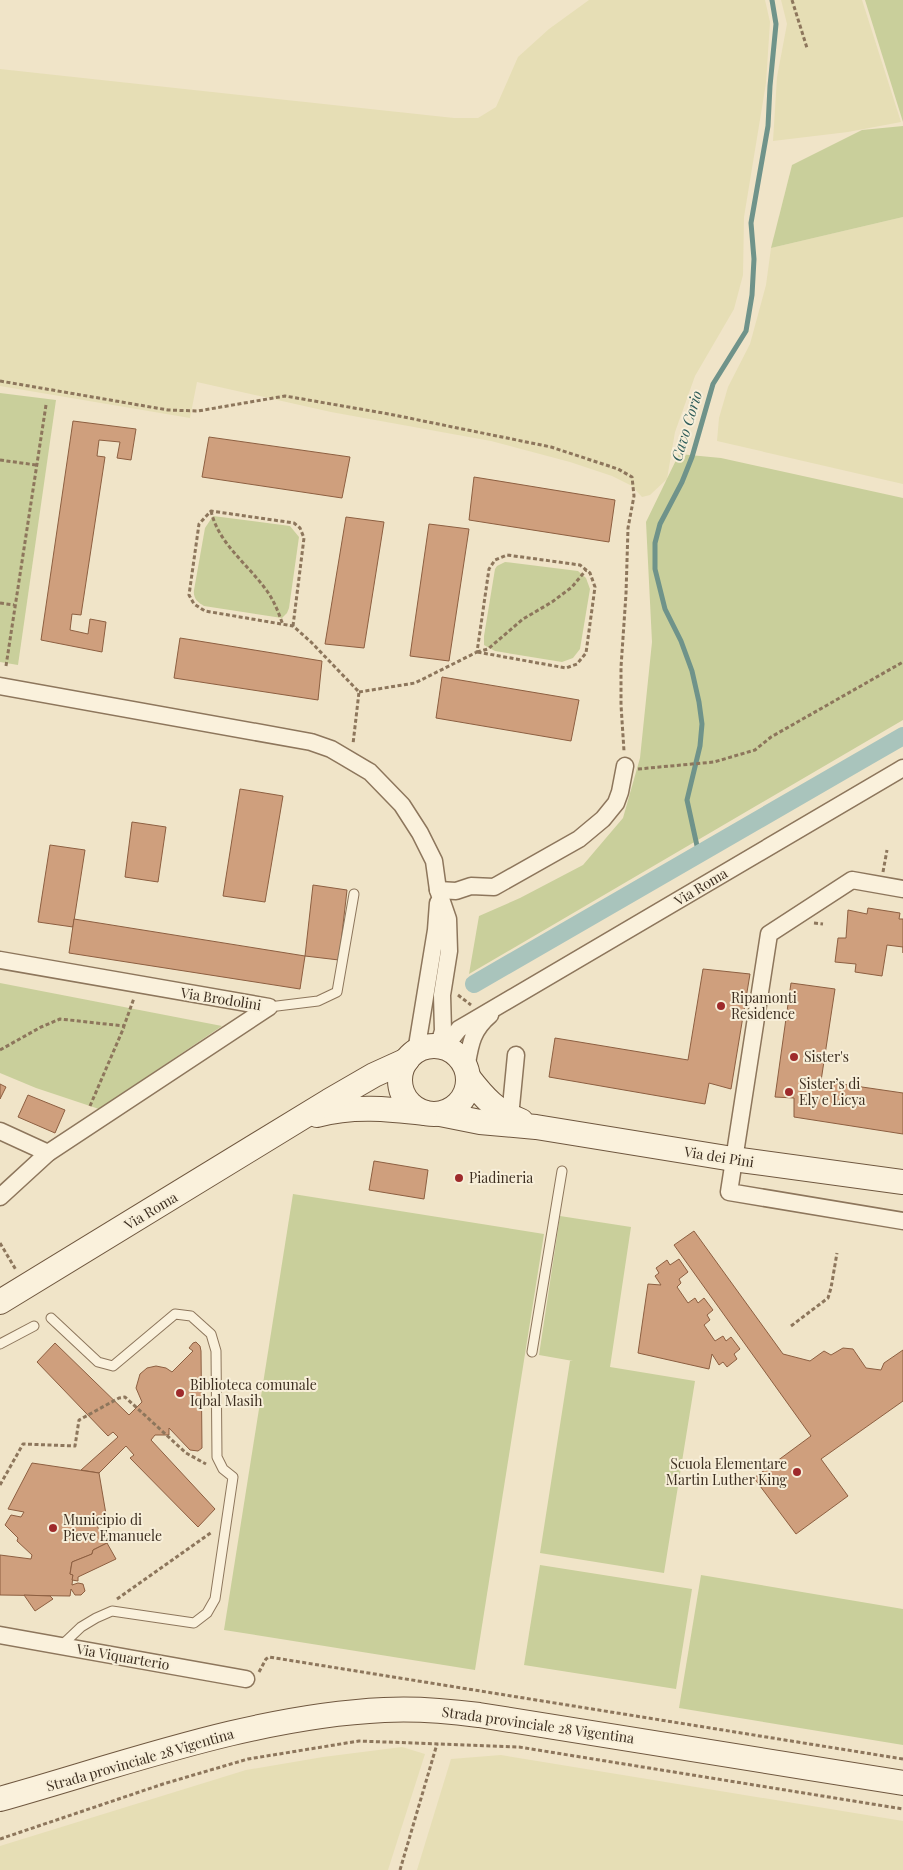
<svg xmlns="http://www.w3.org/2000/svg" width="903" height="1870" font-family="'Playfair Display',serif">
	<rect width="100%" height="100%" fill="#f0e4c8"/>
	<g fill="#e6deb5">
		<path d="M589 0H765L770 22 766 83 744 217 743 275 734 309 695 376 675 432 667 479 650 495 642 497 632 486 612 476 570 462 491 441 331 412 197 382 190 418 0 386V69L454 118H478L496 107 518 57 549 29Z"/>
		<path d="M781 0H862L901 122 848 132 773 141 777 77 787 24Z"/>
		<path d="M903 217V484L717 441 719 418 728 387 750 344 766 285 771 248Z"/>
		<path d="M402 1747 425 1754 388 1870H0V1846L246 1770 323 1757Z"/>
		<path d="M501 1755 903 1821V1870H417L451 1759Z"/>
	</g>
	<g fill="#c9cf9b">
		<path d="M865 0H903V122Z"/>
		<path d="M903 126V217L771 248 792 165 862 130Z"/>
		<path d="M0 393 56 400 18 665 0 662Z"/>
		<path d="M679 454 721 458 903 498V720L469 974 479 916 520 898 583 865 623 818 640 758 652 642 646 522Z"/>
		<path d="M213 516 290 526 299 537 289 608 287 613 282 618 204 606C197 602 193 598 194 590L205 528Z"/>
		<path d="M505 562 578 571 586 578 590 589 580 649 573 658 562 662 495 651 484 645V636L495 569 497 566Z"/>
		<path d="M0 983 222 1026 99 1109 36 1088 0 1073Z"/>
		<path d="M293 1194 544 1234 475 1670 224 1630Z"/>
		<path d="M560 1216 631 1227 610 1367 695 1381 664 1573 540 1553 570 1361H573L539 1355Z"/>
		<path d="M540 1565 692 1589 676 1689 524 1665Z"/>
		<path d="M701 1575 903 1609V1745L679 1708Z"/>
	</g>
	<g fill="none" stroke-linecap="round" stroke-linejoin="round">
		<path stroke="#6f938a" stroke-width="5" d="M699 855 687 800 700 746 702 724 699 702 692 671 681 641 665 609 655 569V543L660 524 682 482 692 457 713 384 746 331 752 295 754 259 751 223 768 126 770 86 776 24 772 0"/>
		<path stroke="#a9c4bc" stroke-width="18" d="M474 984 903 736"/>
	</g>
	<g fill="#cf9f7d" stroke="#8d5f41">
		<path d="M73 421 136 429 131 460 117 458 120 442 99 440 97 456 105 457 81 615 72 614 70 630 88 634 90 619 106 622 102 652 41 640Z"/>
		<path d="M209 437 350 457 342 498 202 477Z"/>
		<path d="M474 477 615 500 609 542 469 520Z"/>
		<path d="M346 517 384 522 364 648 325 644Z"/>
		<path d="M429 524 469 529 449 661 410 656Z"/>
		<path d="M180 638 322 661 318 700 174 678Z"/>
		<path d="M442 677 579 700 571 741 436 718Z"/>
		<path d="M240 789 283 796 265 902 223 896Z"/>
		<path d="M132 822 166 827 158 882 125 877Z"/>
		<path d="M50 845 85 850 73 927 38 922Z"/>
		<path d="M313 885 347 890 339 960 305 956Z"/>
		<path d="M868 908 900 913 899 919H903V953V947L887 945 882 976 855 972 856 964 835 962 838 938H846L848 910 867 914Z"/>
		<path d="M74 919 305 956 300 989 69 953Z"/>
		<path d="M703 969 750 974 731 1089 709 1083 705 1104 549 1077 555 1038 688 1060Z"/>
		<path d="M791 983 835 989 821 1081 903 1093V1134L794 1117V1098L775 1097Z"/>
		<path d="M0 1084 6 1087 0 1099Z"/>
		<path d="M28 1095 65 1110 55 1133 18 1117Z"/>
		<path d="M374 1161 428 1170 424 1199 369 1190Z"/>
		<path d="M694 1231 783 1354 810 1361 824 1351 831 1355 843 1348 853 1349 866 1368 881 1370 884 1363 903 1350V1401L821 1459 848 1496 796 1534 754 1478 811 1436 674 1245Z"/>
		<path d="M679 1259 688 1272 679 1279 681 1283 677 1287 688 1303 695 1298 698 1303 704 1298 713 1310 707 1315 710 1320 704 1325 715 1341 723 1336 726 1341 731 1337 740 1349 734 1354 737 1359 727 1367 723 1362 719 1365 712 1354 709 1369 638 1353 648 1284 661 1285 655 1276 659 1273 656 1268 667 1260 670 1265Z"/>
		<path d="M196 1342 200 1346 201 1351 202 1448 198 1451 190 1450 169 1428V1435H155L151 1440 215 1509 198 1527 130 1458 134 1455 126 1446 99 1473 81 1470 118 1437 113 1432 108 1436 37 1362 55 1343 129 1415 142 1402 136 1388 140 1374 147 1368 156 1366 166 1368 172 1372 193 1351 189 1348 193 1343Z"/>
		<path d="M32 1463 99 1473 108 1526 96 1523 99 1530 110 1532 111 1541 93 1550 92 1554 72 1562 70 1574 73 1575 72 1585 78 1583 83 1584 85 1591 81 1595H75L71 1589 70 1596 0 1595V1555L31 1559 32 1555 17 1541 18 1538 5 1525 11 1515 21 1517 24 1512 8 1509Z"/>
		<path d="M107 1543 116 1559 78 1577V1581L72 1580 73 1575 70 1574 72 1562 92 1554 93 1550Z"/>
		<path d="M24 1595 50 1596 53 1599 35 1611Z"/>
	</g>
	<g fill="none" stroke-linecap="round" stroke-linejoin="round">
		<defs>
			<g id="lane">
				<path d="M269 1007 318 1001 337 992 354 894"/>
				<path d="M51 1318 98 1362 113 1366 175 1314 191 1316 211 1334 216 1351 217 1457 223 1469 233 1477 215 1599 207 1613 194 1623 112 1611 96 1618 81 1627 61 1646"/>
				<path d="M0 1344 34 1326"/>
				<path d="M532 1352 562 1171"/>
			</g>
			<g id="street">
				<path d="M0 686 311 742 331 749 370 772 402 805 420 833 434 861 438 890 448 919 449 951 442 995 443 1031 438 1047"/>
				<path d="M903 889 852 880 769 934 729 1192 903 1221"/>
				<path d="M438 890 456 891 471 886 494 887 579 839 603 819 616 803 620 792 625 766"/>
				<path d="M0 960 269 1007 48 1153 0 1197"/>
				<path d="M444 1048 459 1029 903 768"/>
				<path d="M416 1052 436 930 438 903"/>
				<path d="M466 1069C470 1046 471 1031 490 1015"/>
				<path d="M510 1117 516 1055"/>
				<path d="M0 1131 48 1153"/>
				<path d="M0 1635 246 1679"/>
			</g>
			<g id="secondary">
				<circle cx="434" cy="1080" r="34"/>
				<path d="M468 1077C485 1099 496 1111 521 1121"/>
				<path d="M440 1114 480 1122 536 1127 733 1159 903 1182"/>
				<path d="M317 1115C353 1105 389 1109 425 1113"/>
				<path d="M0 1302 329 1101 374 1075 407 1060"/>
				<path d="M0 1799C124 1764 255 1716 384 1710 416 1708 448 1711 479 1715L903 1783"/>
			</g>
		</defs>
		<use href="#lane" stroke="#8d765c" stroke-width="11"/>
		<use href="#street" stroke="#8d765c" stroke-width="19"/>
		<use href="#secondary" stroke="#6f573f" stroke-width="26"/>
		<g stroke="#8d765c" stroke-width="3" stroke-dasharray="4 2.5" stroke-linecap="butt">
			<path d="M792 0 807 48"/>
			<path d="M0 381 168 410 198 411 285 396 389 414 551 447 618 469 632 477 634 496 628 528 626 594 621 667V705L624 751"/>
			<path d="M0 460 36 465"/>
			<path d="M211 511C218 542 245 562 264 587 273 598 278 611 283 625"/>
			<path d="M0 603 14 605"/>
			<path d="M293 626 304 538 300 528 294 523 211 511 199 524 189 595 194 604 205 611 293 626 311 642 359 692 353 744"/>
			<path d="M477 652 488 649 523 619 552 602 572 587 586 570"/>
			<path d="M6 666 46 405"/>
			<path d="M359 692 415 683 477 652 489 569 495 560 507 555 580 565 590 573 595 587 586 653 577 664 566 668 477 652"/>
			<path d="M638 769 714 762 755 750 771 737 903 662"/>
			<path d="M883 872 887 850"/>
			<path d="M814 923 823 924"/>
			<path d="M458 995 471 1005"/>
			<path d="M0 1050 41 1027 60 1019 124 1026 134 998"/>
			<path d="M90 1106 124 1027"/>
			<path d="M0 1243 16 1270"/>
			<path d="M791 1326 828 1298 831 1288 837 1253"/>
			<path d="M0 1485 23 1444 75 1446 79 1420 119 1398 125 1397 186 1453 206 1464"/>
			<path d="M117 1599 212 1532"/>
			<path d="M259 1672 266 1659 269 1657 903 1759"/>
			<path d="M0 1839 163 1784 248 1759 359 1741 519 1747 903 1809"/>
			<path d="M400 1870 437 1744"/>
		</g>
		<use href="#lane" stroke="#faf1dc" stroke-width="9"/>
		<use href="#street" stroke="#faf1dc" stroke-width="16"/>
		<use href="#secondary" stroke="#faf1dc" stroke-width="24"/>
	</g>
	<g fill="#9e2a2b" stroke="#f7eed8" stroke-width="2">
		<circle cx="721" cy="1006" r="5"/>
		<circle cx="794" cy="1057" r="5"/>
		<circle cx="789" cy="1092" r="5"/>
		<circle cx="459" cy="1178" r="5"/>
		<circle cx="180" cy="1393" r="5"/>
		<circle cx="797" cy="1472" r="5"/>
		<circle cx="53" cy="1528" r="5"/>
	</g>
	<g text-anchor="middle" stroke-width="4" stroke-linejoin="round" paint-order="stroke">
		<g font-size="14" fill="#3d2e20" stroke="#f7eed8">
			<text transform="translate(701 887) rotate(-31)" y="5">Via Roma</text>
			<text transform="translate(221 999) rotate(9)" y="5">Via Brodolini</text>
			<text transform="translate(719 1157) rotate(9)" y="5">Via dei Pini</text>
			<text transform="translate(151 1211) rotate(-31)" y="5">Via Roma</text>
			<text transform="translate(123 1657) rotate(10)" y="5">Via Viquarterio</text>
			<text transform="translate(538 1725) rotate(8)" y="5">Strada provinciale 28 Vigentina</text>
			<text transform="translate(140 1760) rotate(-16)" y="5">Strada provinciale 28 Vigentina</text>
		</g>
		<g font-size="14" fill="#3d2e20" stroke="#f7eed8" text-anchor="start">
			<text x="731" y="1003">Ripamonti<tspan x="731" dy="16">Residence</tspan></text>
			<text x="804" y="1062">Sister's</text>
			<text x="799" y="1089">Sister’s di<tspan x="799" dy="16">Ely e Licya</tspan></text>
			<text x="469" y="1183">Piadineria</text>
			<text x="190" y="1390">Biblioteca comunale<tspan x="190" dy="16">Iqbal Masih</tspan></text>
			<text x="787" y="1469" text-anchor="end">Scuola Elementare<tspan x="787" dy="16">Martin Luther King</tspan></text>
			<text x="63" y="1525">Municipio di<tspan x="63" dy="16">Pieve Emanuele</tspan></text>
		</g>
		<g font-size="15" font-style="italic" fill="#2f5d5a" stroke="#f7eed8">
			<text transform="translate(687 426) rotate(-73)" y="5">Cavo Corio</text>
		</g>
	</g>
</svg>
